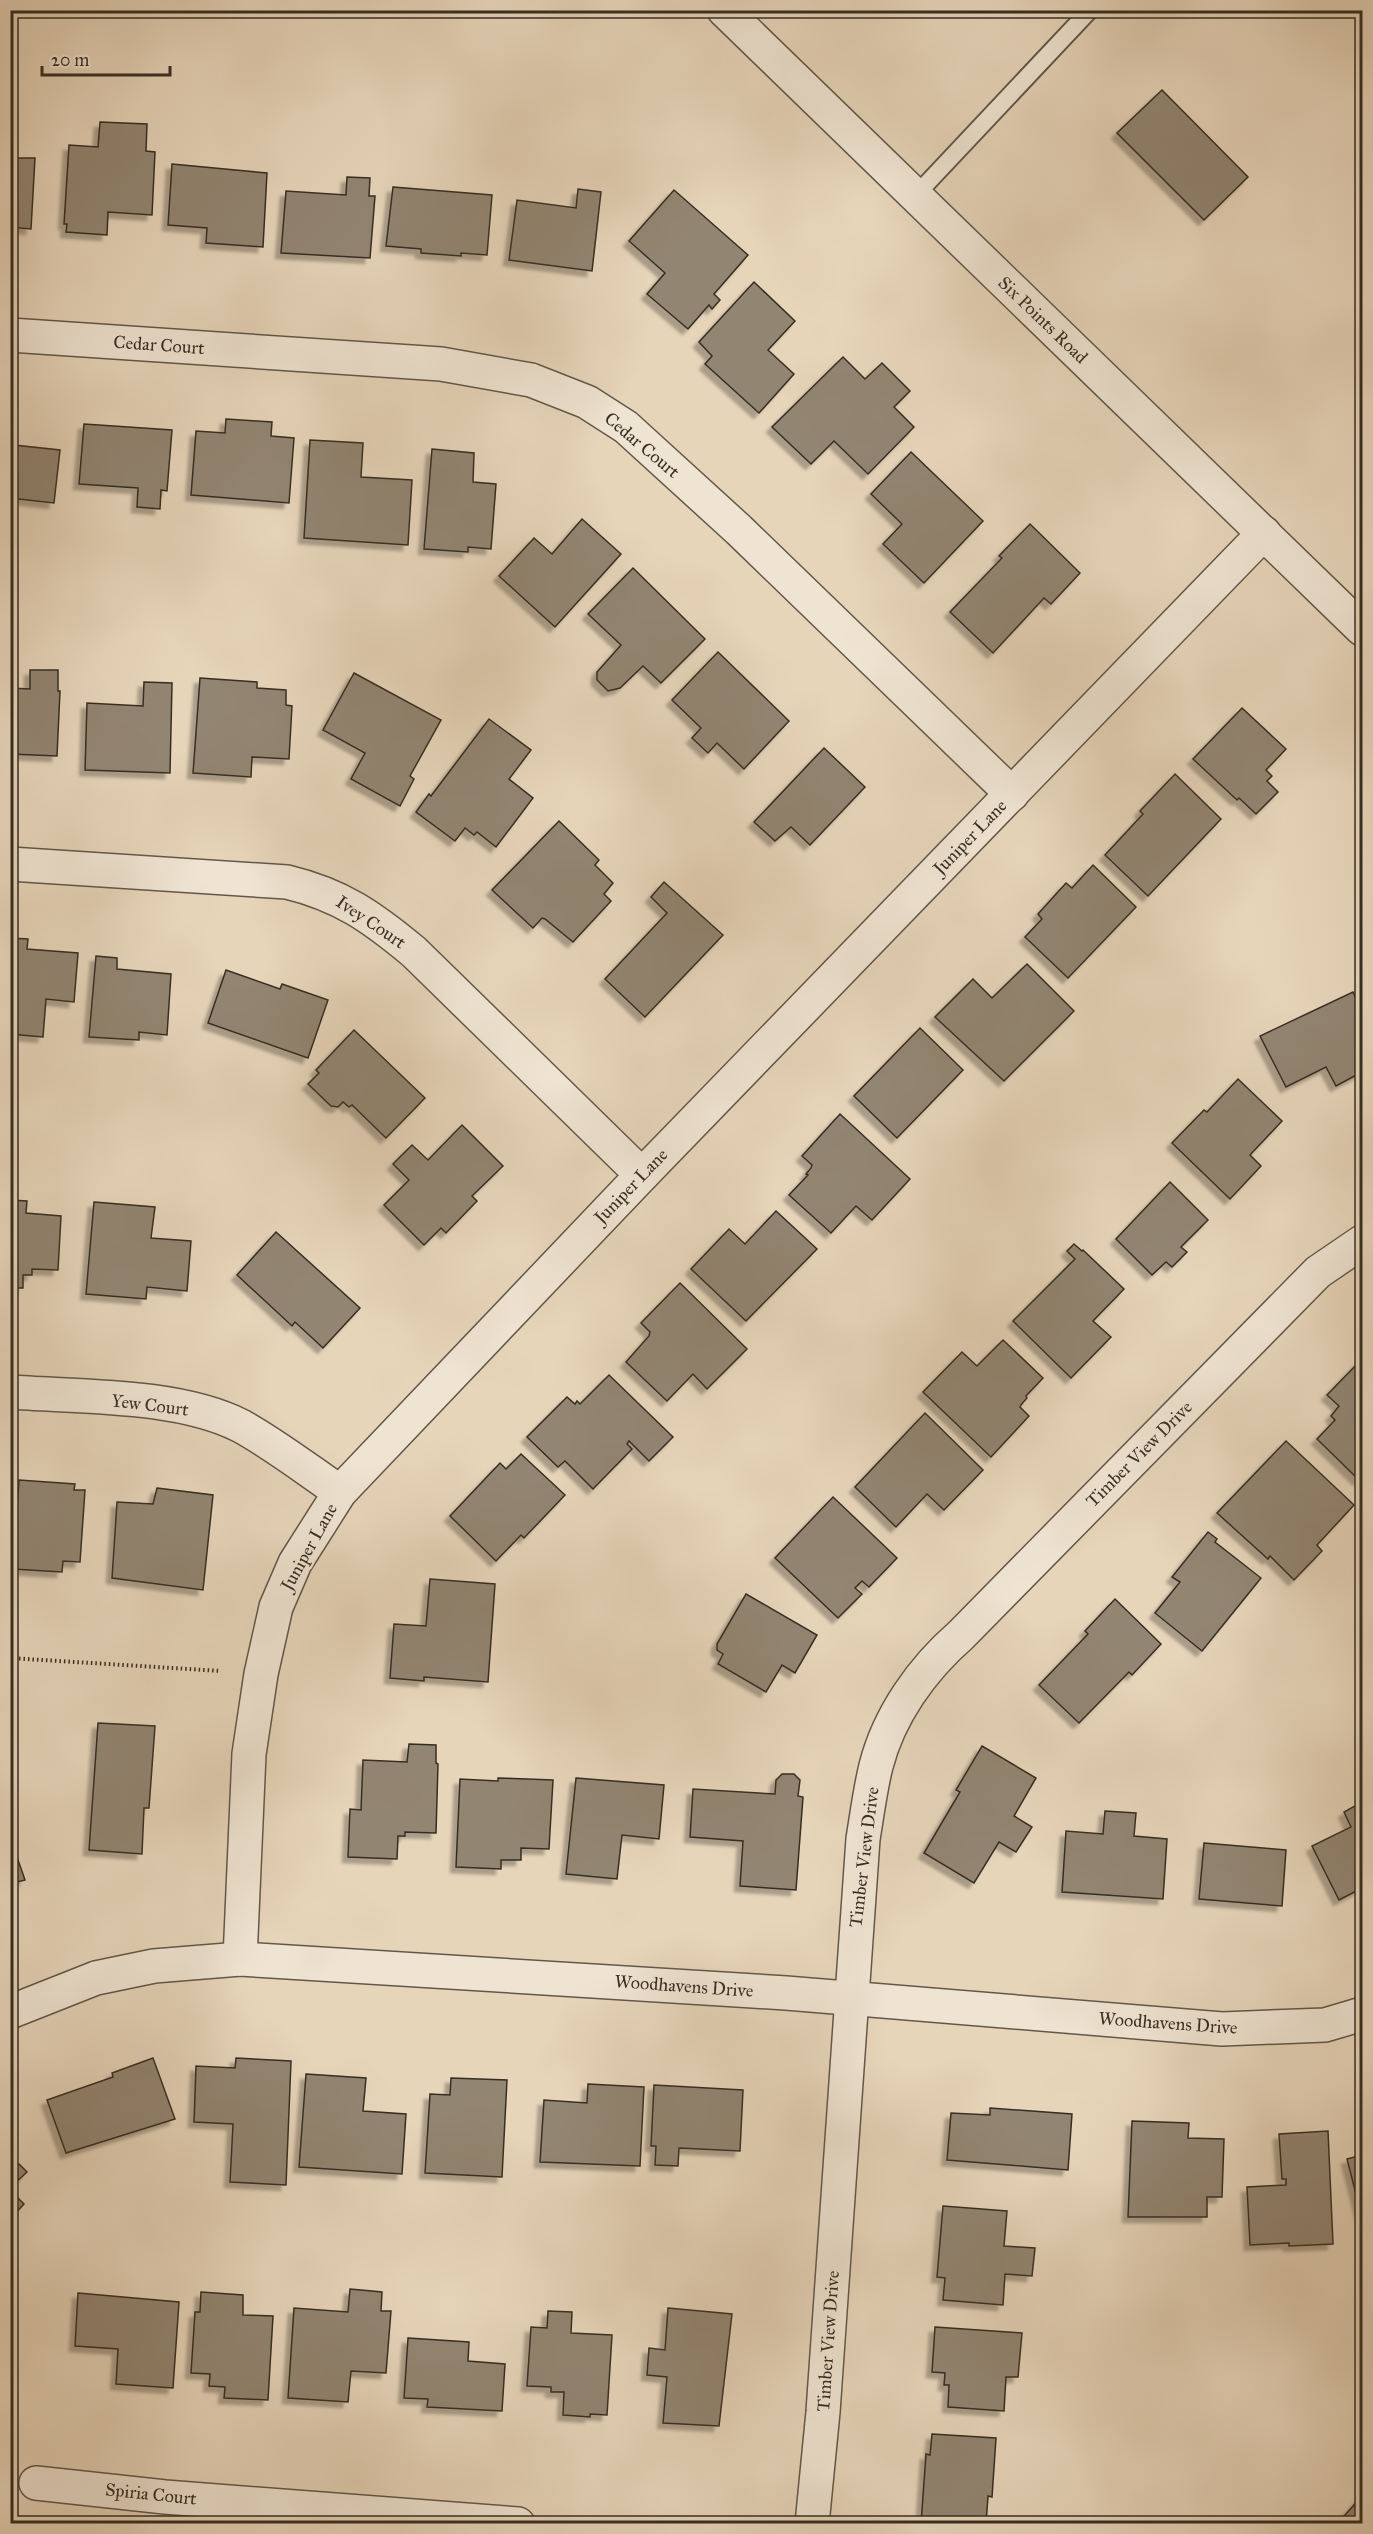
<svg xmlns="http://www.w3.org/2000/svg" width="1373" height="2534" font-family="'IM FELL Great Primer',serif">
	<defs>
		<filter id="shadow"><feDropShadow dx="-5.5" dy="5.5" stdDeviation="1.5" flood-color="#0004"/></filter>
	</defs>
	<rect width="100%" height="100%" fill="#e7d5ba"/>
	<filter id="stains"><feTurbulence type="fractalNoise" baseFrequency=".00333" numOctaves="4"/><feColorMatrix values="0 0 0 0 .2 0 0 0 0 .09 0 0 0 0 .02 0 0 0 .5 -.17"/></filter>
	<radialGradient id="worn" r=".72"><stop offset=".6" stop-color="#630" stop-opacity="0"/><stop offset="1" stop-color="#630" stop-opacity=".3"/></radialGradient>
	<g fill="#928572" stroke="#362e24" stroke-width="1.5" filter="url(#shadow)">
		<path d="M1162 90 1248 177 1204 220 1117 133Z"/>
		<path d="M100 122 147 124 146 151 155 152 152 215 108 212 107 235 66 232 67 224H64L69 145 98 147Z"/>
		<path d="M10 158H35L31 229 10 227Z"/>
		<path d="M172 164 267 173 263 247 206 243 207 228 168 225Z"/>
		<path d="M347 177 370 178 369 196H375L370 258 281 253 286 191 346 195Z"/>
		<path d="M393 187 492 195 487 255 461 253V256L421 253V249L386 246Z"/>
		<path d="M578 189 601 192 592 271 509 260 517 200 576 208Z"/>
		<path d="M674 190 748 255 714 294 720 300 712 309 709 305 688 329 647 294 665 273 629 241Z"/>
		<path d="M754 282 795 321 768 350 794 374 759 413 705 364 712 356 699 342Z"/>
		<path d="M843 357 865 379 882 363 910 391 894 407 914 427 868 474 834 441 811 464 772 427Z"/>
		<path d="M226 419 272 422 271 436 294 438 289 503 191 495 196 431 225 433Z"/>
		<path d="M10 423H17L14 445 60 450 54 503 10 498Z"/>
		<path d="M84 424 172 430 167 491 161 490 160 509 137 507 138 488 79 484Z"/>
		<path d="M310 440 363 443 361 477 412 480 408 545 304 538Z"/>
		<path d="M432 449 474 453 473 482 496 484 491 549 468 547V552L424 549Z"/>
		<path d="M911 452 983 521 924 583 883 544 902 524 871 494Z"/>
		<path d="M582 519 621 554 555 627 499 576 534 538 552 554Z"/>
		<path d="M1030 524 1080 573 1051 604 1044 598 993 653 950 612 1002 558 999 556Z"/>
		<path d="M633 568 705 639 661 683 643 666 620 688 608 691 597 680V672L621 645 588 614Z"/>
		<path d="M718 652 789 721 744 769 717 743 708 753 692 738 701 728 672 700Z"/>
		<path d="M30 670H58V691H60L57 756 10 754V688L30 689Z"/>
		<path d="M354 673 441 720 410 776 414 779 400 806 351 779 365 753 323 730Z"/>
		<path d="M200 678 257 682V688L286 690V705L292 706 289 759 252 757 251 777 193 773Z"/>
		<path d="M144 682 172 683 170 773 85 770 87 703 143 706Z"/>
		<path d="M1242 708 1286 749 1266 770 1272 776 1267 781 1278 792 1256 814 1239 798 1237 800 1193 759Z"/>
		<path d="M489 719 531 750 509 779 533 798 496 847 477 832 474 835 465 828 455 841 416 812 429 794 431 796Z"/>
		<path d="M824 748 865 787 810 845 791 827 775 841 754 822Z"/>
		<path d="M1175 774 1221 819 1148 896 1105 855 1143 814 1140 811Z"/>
		<path d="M559 821 599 860 595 865 613 883 604 894 611 901 573 942 545 919 542 918 533 928 492 890Z"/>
		<path d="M1093 865 1136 907 1068 978 1025 937 1042 919 1038 914 1066 883 1072 888Z"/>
		<path d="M664 882 723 935 645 1017 605 979 667 913 651 897Z"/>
		<path d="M10 938 28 939 27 949 78 953 74 1002 46 999 43 1037 10 1034Z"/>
		<path d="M96 956 117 958V969L171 974 167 1035 139 1032V1040L89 1037Z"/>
		<path d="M1027 964 1074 1011 1004 1081 935 1017 973 979 992 998Z"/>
		<path d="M226 970 280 989 282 984 328 1000 308 1058 208 1023Z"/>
		<path d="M1353 992 1362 1012V1072L1336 1086 1326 1067 1286 1087 1260 1036Z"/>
		<path d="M920 1028 963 1070 897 1138 854 1096Z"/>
		<path d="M354 1030 425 1098 386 1138 352 1105 349 1107 343 1102 338 1107 331 1106 308 1084 319 1073 316 1070Z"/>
		<path d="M1238 1079 1282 1121 1250 1155 1261 1166 1230 1199 1172 1143 1204 1110 1207 1112Z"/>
		<path d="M840 1114 910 1179 872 1220 856 1206 831 1233 789 1195 808 1175 806 1174 811 1168 812 1165 802 1156Z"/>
		<path d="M462 1125 503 1166 472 1196 477 1201 446 1233 441 1228 424 1245 384 1205 409 1180 393 1164 412 1145 428 1160Z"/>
		<path d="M1170 1182 1208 1220 1181 1247 1187 1252 1172 1267 1166 1262 1152 1275 1116 1239Z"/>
		<path d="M10 1200 27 1201 26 1213 61 1216 58 1270 32 1269V1275H23V1288H10Z"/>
		<path d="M94 1202 155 1207 151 1238 191 1241 187 1291 147 1287 146 1299 86 1294Z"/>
		<path d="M776 1211 817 1249 746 1321 691 1269 729 1229 745 1244Z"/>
		<path d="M276 1232 360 1308 323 1348 295 1322 292 1326 237 1275Z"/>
		<path d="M1074 1244 1082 1251 1083 1250 1124 1289 1093 1321 1111 1337 1071 1378 1013 1321 1075 1259 1067 1251Z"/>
		<path d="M680 1283 747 1349 707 1389 693 1374 667 1401 626 1362 649 1336 650 1332 641 1323Z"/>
		<path d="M1003 1340 1043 1378 1026 1396 1027 1398 1021 1405 1020 1407 1029 1416 991 1457 923 1392 962 1352 977 1366Z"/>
		<path d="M1360 1361 1362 1364V1476L1359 1480 1317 1439 1335 1420 1331 1416 1339 1406 1327 1395Z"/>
		<path d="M609 1375 673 1437 649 1461 629 1441 627 1444 632 1449 593 1489 565 1461 558 1467 527 1437 567 1397 575 1404 577 1401 580 1404Z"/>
		<path d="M925 1413 983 1470 944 1510 927 1494 896 1527 855 1487Z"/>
		<path d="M1286 1441 1354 1505 1317 1545 1322 1551 1294 1580 1270 1556 1268 1559 1217 1513Z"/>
		<path d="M521 1454 565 1495 524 1538 521 1535 496 1561 450 1516 500 1463 506 1469Z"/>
		<path d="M19 1480 75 1484 74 1490H85L80 1562 63 1561 62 1572 13 1569Z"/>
		<path d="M157 1488 213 1495 203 1590 112 1578 117 1502 153 1504Z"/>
		<path d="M833 1497 897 1558 869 1587 862 1581 855 1588 862 1594 838 1618 775 1558Z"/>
		<path d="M1208 1532 1217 1539 1215 1542 1261 1578 1202 1651 1155 1613 1180 1582 1172 1577Z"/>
		<path d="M430 1579 495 1584 488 1682 424 1677V1681L390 1678 394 1624 426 1626Z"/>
		<path d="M746 1594 817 1635 795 1673 782 1665 766 1692 718 1664 723 1654 717 1650V1644Z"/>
		<path d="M1115 1599 1161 1644 1132 1675 1129 1672 1079 1723 1039 1685 1088 1634 1085 1631Z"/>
		<path d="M98 1723 155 1726 149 1808H144L142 1854 89 1850Z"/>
		<path d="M409 1744 436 1745V1763L438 1764 436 1833 405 1832V1836H398L397 1859 348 1857 350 1809 361 1810 363 1760 407 1762Z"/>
		<path d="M982 1746 1036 1778 1014 1816 1032 1827 1016 1852 999 1842 974 1883 924 1853 960 1792 956 1790Z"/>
		<path d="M782 1774H794L800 1780 798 1796 803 1797 796 1890 740 1886 743 1841 690 1837 693 1789 775 1794 776 1780Z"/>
		<path d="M498 1778 553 1780 549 1849 521 1848V1860H501V1869L456 1867 460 1779 498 1781Z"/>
		<path d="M576 1778 664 1785 659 1839 622 1835 617 1879 566 1874Z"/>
		<path d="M1362 1802V1888L1339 1900 1312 1846 1351 1827 1344 1812Z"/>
		<path d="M1105 1811 1136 1813 1134 1836 1167 1839 1163 1899 1062 1892 1066 1831 1103 1834Z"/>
		<path d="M10 1837 25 1880 10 1884Z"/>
		<path d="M1204 1843 1286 1850 1282 1906 1199 1899Z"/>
		<path d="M153 2058 175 2119 66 2153 47 2100 113 2077 112 2073Z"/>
		<path d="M236 2058 291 2061 286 2185 230 2182 233 2124 194 2122 196 2066 235 2068Z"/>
		<path d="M306 2074 366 2078 363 2111 406 2114 402 2174 299 2167Z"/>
		<path d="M451 2078 507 2080 502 2177 425 2173 430 2094 450 2095Z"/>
		<path d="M588 2084 644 2087 640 2166 540 2162 544 2100 587 2103Z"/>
		<path d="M654 2085 743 2090 740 2151 679 2148 678 2166 655 2165 656 2146H651Z"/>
		<path d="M990 2108 1072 2114 1068 2170 947 2160 951 2113 990 2115Z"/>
		<path d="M1132 2121 1189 2123 1188 2138 1224 2139 1222 2197H1207V2217H1128Z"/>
		<path d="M1328 2131 1333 2244 1289 2246V2243L1250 2245 1247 2187 1286 2185V2179H1282L1279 2134Z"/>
		<path d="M10 2155 27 2172 10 2188Z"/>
		<path d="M1362 2155V2218L1347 2159Z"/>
		<path d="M10 2190 24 2204 10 2219Z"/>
		<path d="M943 2206 1007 2211 1004 2246 1035 2248 1032 2276 1005 2274 1003 2305 943 2300 945 2278 937 2277Z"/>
		<path d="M350 2289 382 2292 381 2311H391L386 2373 351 2371 348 2402 288 2398 294 2308 348 2312Z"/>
		<path d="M201 2292 243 2295V2315L273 2316 268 2400 224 2398 225 2387 209 2386 210 2374 191 2373 195 2312H200Z"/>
		<path d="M78 2293 179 2302 173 2388 116 2384 118 2349 75 2346Z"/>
		<path d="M668 2308 732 2314 719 2426 663 2423 667 2377 647 2375 649 2348 665 2350Z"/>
		<path d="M548 2311 572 2312 571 2333 612 2335 607 2415 590 2414V2417L563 2415 564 2392H551V2387L527 2386 531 2327 547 2328Z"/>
		<path d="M935 2327 1022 2333 1018 2377H1006L1004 2411 948 2407 949 2385H944L945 2373 932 2372Z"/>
		<path d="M408 2338 469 2342 468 2361 505 2364 502 2411 427 2407 428 2399 404 2398Z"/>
		<path d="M932 2434 996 2438 992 2497 988 2496 986 2524H921L926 2454 930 2455Z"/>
		<path d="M1362 2496V2524H1337Z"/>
	</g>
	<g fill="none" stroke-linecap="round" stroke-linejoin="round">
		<defs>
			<path id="service" d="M915 196 1090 10"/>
			<g id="minor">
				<path d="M10 335 441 364 531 380 587 402 626 427 739 530 1012 794"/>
				<path d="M10 864 287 882C341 895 372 917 414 952L642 1175"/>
				<path d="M10 1392C80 1397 178 1394 241 1426 274 1444 309 1471 340 1492"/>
				<path d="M240 1959 249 1754 261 1674 276 1607 295 1563 340 1492 642 1175 1264 533"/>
				<path d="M10 2012 96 1978 154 1966 240 1959 786 1993 1222 2029 1325 2025 1362 2014"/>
				<path d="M36 2483 165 2497 518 2524"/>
				<path d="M812 2524 823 2412 863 1839C867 1815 870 1790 876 1766 889 1715 922 1669 961 1635L1318 1272 1362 1242"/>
			</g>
			<path id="tertiary" d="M724 10 1362 629"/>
		</defs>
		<use href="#service" stroke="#62584a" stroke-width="20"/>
		<use href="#minor" stroke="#62584a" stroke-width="36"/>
		<use href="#tertiary" stroke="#62584a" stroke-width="36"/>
		<path stroke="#362e24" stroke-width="4" stroke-dasharray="1.5 3" stroke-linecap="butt" d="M10 1658 221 1671"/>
		<use href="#service" stroke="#efe4d2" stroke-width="16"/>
		<use href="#minor" stroke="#efe4d2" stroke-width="33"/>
		<use href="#tertiary" stroke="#efe4d2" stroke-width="33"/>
	</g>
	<g text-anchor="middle" stroke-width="4.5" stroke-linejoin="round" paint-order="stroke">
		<g font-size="18" fill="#362e24" stroke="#efe4d2">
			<text transform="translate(1043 320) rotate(44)" y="6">Six Points Road</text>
			<text transform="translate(159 345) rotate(4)" y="6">Cedar Court</text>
			<text transform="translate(642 445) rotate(40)" y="6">Cedar Court</text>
			<text transform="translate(970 837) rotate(-46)" y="6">Juniper Lane</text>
			<text transform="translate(371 922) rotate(34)" y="6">Ivey Court</text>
			<text transform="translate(631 1186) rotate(-46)" y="6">Juniper Lane</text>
			<text transform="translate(150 1405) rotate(7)" y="6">Yew Court</text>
			<text transform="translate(1139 1454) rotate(-45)" y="6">Timber View Drive</text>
			<text transform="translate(309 1547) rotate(-61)" y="6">Juniper Lane</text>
			<text transform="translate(864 1857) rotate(-83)" y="6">Timber View Drive</text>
			<text transform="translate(684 1986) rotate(4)" y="6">Woodhavens Drive</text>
			<text transform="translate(1168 2023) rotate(4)" y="6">Woodhavens Drive</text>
			<text transform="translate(828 2341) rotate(-86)" y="6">Timber View Drive</text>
			<text transform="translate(151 2494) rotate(6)" y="6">Spiria Court</text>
		</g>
	</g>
	<rect width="1373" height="2534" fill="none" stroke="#e7d5ba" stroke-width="36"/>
	<rect x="12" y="12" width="1349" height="2510" fill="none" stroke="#362e24" stroke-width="3"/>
	<rect x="18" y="18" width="1337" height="2498" fill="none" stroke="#362e24" stroke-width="1.5"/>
	<path d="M42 66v9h128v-9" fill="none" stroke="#362e24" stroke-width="3"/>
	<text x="51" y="66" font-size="18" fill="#362e24" stroke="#efe4d2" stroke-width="4.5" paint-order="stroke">20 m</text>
	<rect width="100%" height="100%" filter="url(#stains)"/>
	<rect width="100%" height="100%" fill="url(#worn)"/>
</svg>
